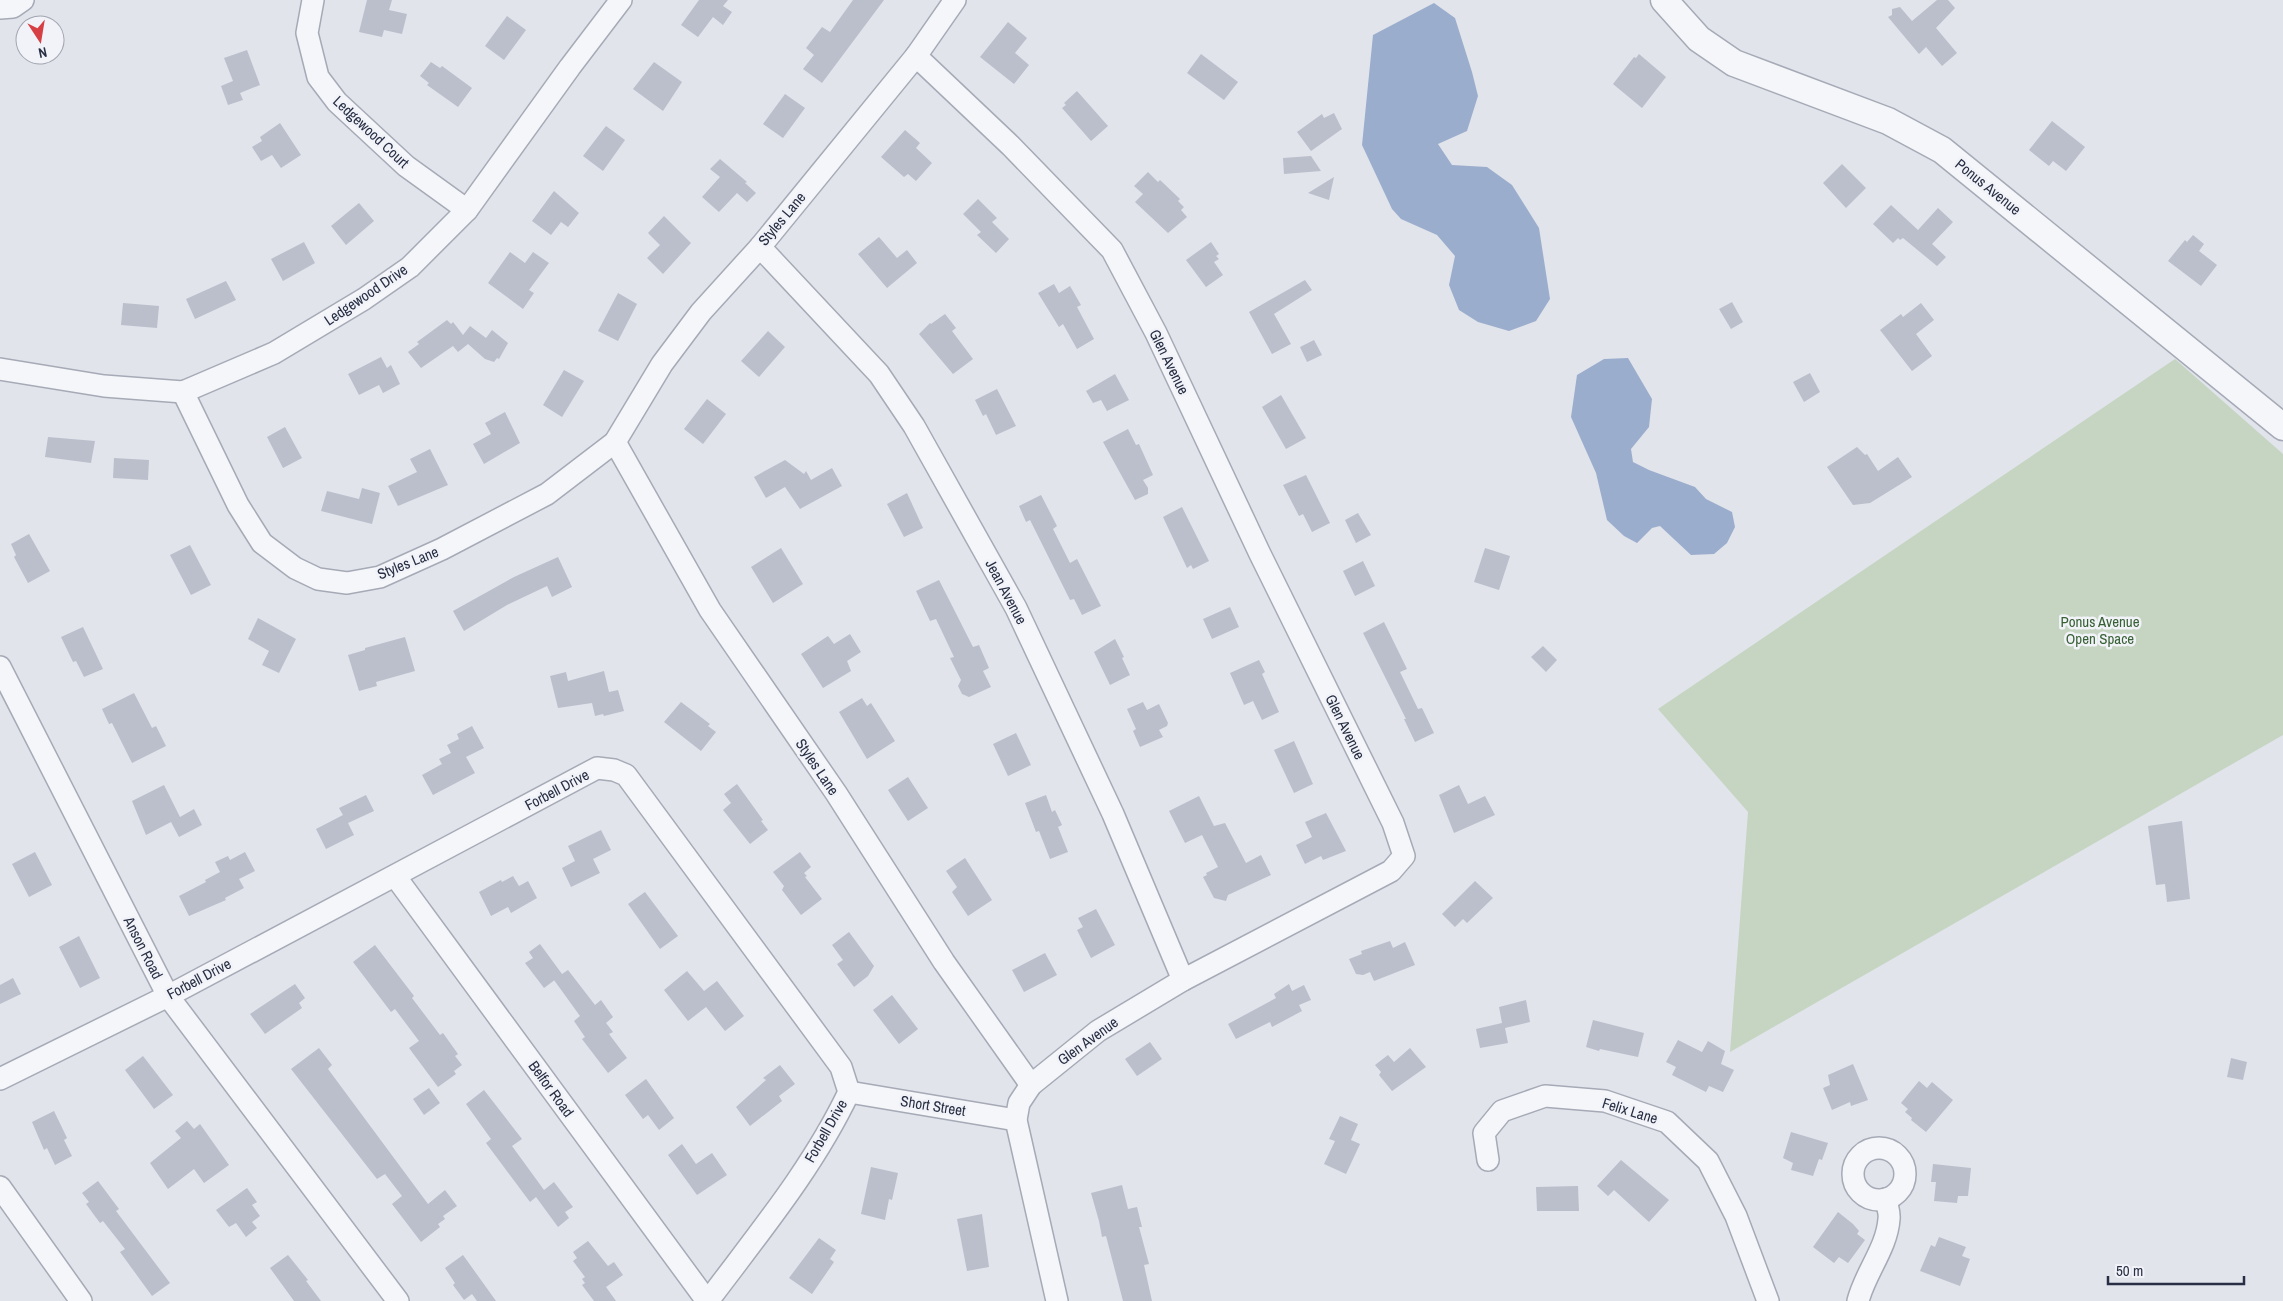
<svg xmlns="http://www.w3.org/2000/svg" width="2283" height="1301" font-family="'Archivo Narrow',sans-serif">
	<rect width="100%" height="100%" fill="#e1e4eb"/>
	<path fill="#c5d5c2" d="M2175 359 2283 454V735L1730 1052 1748 812 1658 709Z"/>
	<g fill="#9badcd">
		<path d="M1434 3 1455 18 1472 72 1478 96 1467 131 1438 144 1452 165 1487 167 1512 185 1539 228 1550 299 1536 321 1509 331 1478 322 1459 310 1449 285 1455 256 1437 235 1401 219 1392 209 1362 145 1373 35Z"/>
		<path d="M1628 358 1652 399 1649 427 1631 449 1633 462 1649 470 1695 487 1706 499 1732 512 1735 527 1727 543 1714 554 1691 555 1660 526 1652 528 1637 543 1624 536 1607 520 1596 473 1571 417 1577 375 1604 359Z"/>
	</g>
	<g fill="#bbbfcb">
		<path d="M367 0H392L389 10 407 14 402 34 384 30 382 37 359 32Z"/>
		<path d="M699 0H728L723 6 732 12 723 25 713 17 698 37 681 25Z"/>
		<path d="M853 0H884L822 83 803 69 814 55 806 48 822 27 830 32Z"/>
		<path d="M1937 0H1948L1955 8 1936 28 1957 53 1942 66 1926 47 1919 54 1888 17 1892 15V9L1900 7 1912 21Z"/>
		<path d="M507 16 526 30 504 60 485 46Z"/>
		<path d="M1008 22 1027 38 1015 53 1029 65 1014 84 980 57Z"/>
		<path d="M247 50 260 85 240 93 243 100 228 105 221 86 233 81 224 58Z"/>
		<path d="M1201 54 1238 82 1224 100 1187 73Z"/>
		<path d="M1639 54 1666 77 1642 108 1613 84 1634 57 1636 58Z"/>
		<path d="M431 62 440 68 442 66 472 88 458 107 427 85 429 83 420 76Z"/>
		<path d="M654 62 682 82 663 111 633 89Z"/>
		<path d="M1077 91 1108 126 1091 141 1062 108 1066 105 1064 103Z"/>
		<path d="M785 94 805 108 783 138 763 124Z"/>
		<path d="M1334 113 1342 129 1311 151 1297 132 1322 114 1324 118Z"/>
		<path d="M2052 121 2085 147 2066 171 2053 161 2049 166 2029 150Z"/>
		<path d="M280 123 301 155 281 168 272 155 261 161 252 147 262 141 260 137Z"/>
		<path d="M606 126 625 140 603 171 583 156Z"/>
		<path d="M905 130 920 143 916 148 932 163 916 181 908 174 904 177 881 157Z"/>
		<path d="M1311 156 1321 171 1284 174 1283 158Z"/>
		<path d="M720 159 747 182 745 183 756 193 747 202 737 193 719 212 702 197 720 177 710 169Z"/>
		<path d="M1842 164 1866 188 1846 208 1823 183Z"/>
		<path d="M1148 172 1158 182 1160 180 1180 199 1178 201 1184 207 1181 210 1187 217 1168 233 1135 202 1143 194 1134 186Z"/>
		<path d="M1334 177 1329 200 1308 193Z"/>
		<path d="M554 191 579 213 568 227 561 222 551 235 532 221Z"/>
		<path d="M978 199 997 218 992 222 1009 239 996 253 977 235 981 232 963 214Z"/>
		<path d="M359 203 374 221 346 245 331 226Z"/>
		<path d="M1891 205 1918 230 1938 208 1953 222 1932 244 1946 257 1937 266 1903 238 1900 240 1898 238 1893 243 1873 224Z"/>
		<path d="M664 216 691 243 663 274 647 258 660 245 648 233Z"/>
		<path d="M2193 235 2204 244 2199 251 2217 265 2201 286 2168 261 2185 240 2187 242Z"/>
		<path d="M879 237 897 258 907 250 917 263 887 288 858 254Z"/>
		<path d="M304 242 315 263 283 281 271 259Z"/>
		<path d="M1211 242 1219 254 1216 256 1219 259 1214 262 1223 275 1206 287 1186 260Z"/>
		<path d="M510 252 525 263 533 252 549 263 529 290 534 293 523 309 488 283Z"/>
		<path d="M1305 280 1312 290 1274 314 1291 344 1272 354 1249 312Z"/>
		<path d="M226 281 236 300 195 319 186 299Z"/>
		<path d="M1054 284 1059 293 1070 286 1081 305 1077 307 1094 339 1077 349 1063 324 1059 327 1038 293Z"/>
		<path d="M618 293 637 304 618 341 598 331Z"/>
		<path d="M1732 302 1743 322 1731 329 1719 309Z"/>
		<path d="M123 303 159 306 157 328 121 325Z"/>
		<path d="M1921 303 1934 320 1916 334 1932 356 1912 371 1880 330 1901 314 1903 317Z"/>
		<path d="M945 314 956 328 952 331 973 359 953 374 919 334 930 323 931 324Z"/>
		<path d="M447 320 451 324 453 322 463 335 470 326 486 338 492 330 508 343 499 359 497 358 494 362 485 359 468 344 458 352 453 346 421 368 408 352 419 344 417 342Z"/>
		<path d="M768 331 785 347 759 377 741 361Z"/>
		<path d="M1314 340 1322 355 1307 362 1300 347Z"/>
		<path d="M381 357 387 368 391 365 400 384 383 393 379 385 359 395 348 374Z"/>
		<path d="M564 370 584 381 562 417 543 405Z"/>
		<path d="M1810 373 1820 392 1804 402 1793 382Z"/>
		<path d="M1115 374 1129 400 1107 411 1101 400 1093 403 1086 391Z"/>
		<path d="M997 389 1016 426 996 435 986 414 983 416 975 400Z"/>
		<path d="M1281 395 1306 438 1286 449 1262 407Z"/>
		<path d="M707 399 726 414 703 444 684 429Z"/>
		<path d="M505 412 520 443 484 464 473 444 491 434 485 423Z"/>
		<path d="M285 427 302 458 283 468 267 437Z"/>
		<path d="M1128 429 1136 445 1139 444 1153 475 1143 480 1148 488V494L1135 500 1103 442Z"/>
		<path d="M48 437 95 441 91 463 45 457Z"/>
		<path d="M1857 447 1865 455 1867 454 1878 471 1898 457 1912 477 1870 503 1853 505 1827 467Z"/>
		<path d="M430 449 448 485 398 506 388 486 417 472 410 459Z"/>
		<path d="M114 458 149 460 148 480 113 478Z"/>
		<path d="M785 460 804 474 806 471 811 480 832 468 842 486 800 509 785 487 766 498 754 477Z"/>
		<path d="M1306 475 1330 523 1312 532 1303 514 1299 516 1283 485Z"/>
		<path d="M362 488 380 493 372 524 321 511 327 491 359 499Z"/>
		<path d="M907 493 923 528 904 537 887 504Z"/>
		<path d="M1041 495 1057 526 1053 529 1070 563 1077 559 1101 606 1082 615 1074 599 1070 600 1030 520 1026 522 1019 506Z"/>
		<path d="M1182 507 1209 561 1193 569 1191 565 1187 568 1163 517Z"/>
		<path d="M1358 513 1371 535 1356 543 1345 520Z"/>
		<path d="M29 534 50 571 28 583 14 557 16 555 11 544Z"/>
		<path d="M190 545 211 585 191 595 170 555Z"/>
		<path d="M781 548 803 584 773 603 751 567Z"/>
		<path d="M1485 548 1510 556 1499 590 1474 582Z"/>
		<path d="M558 557 572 587 552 597 547 586 507 605 464 631 453 611 514 577Z"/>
		<path d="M1363 561 1375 586 1355 596 1343 571Z"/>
		<path d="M939 580 973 647 979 645 989 668 983 671 991 687 969 697 962 694 958 686 961 680 950 658 954 657 936 619 930 621 916 591Z"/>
		<path d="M1230 607 1239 627 1212 639 1203 619Z"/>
		<path d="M258 618 296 639 279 673 262 665 269 651 248 639Z"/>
		<path d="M1384 622 1407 669 1400 672 1418 709 1422 708 1434 733 1415 742 1404 719H1406L1363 633Z"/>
		<path d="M83 627 103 669 84 677 76 661 73 662 61 637Z"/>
		<path d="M850 634 861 652 847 661 851 671 823 688 801 654 828 636 834 644Z"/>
		<path d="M405 637 415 671 376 682 377 686 359 691 348 655 365 650V648Z"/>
		<path d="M1115 639 1124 657 1122 658 1130 675 1110 685 1094 652Z"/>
		<path d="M1543 646 1557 660 1546 672 1531 657Z"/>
		<path d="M1259 660 1265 672 1262 674 1279 712 1262 720 1253 701 1244 705 1230 673Z"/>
		<path d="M604 671 609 692 618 690 624 711 604 716 603 714 595 716 592 703 558 708 550 676 566 672 568 681Z"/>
		<path d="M134 693 152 728 156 726 166 746 132 763 112 723 109 724 102 709Z"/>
		<path d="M862 698 867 706 871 703 895 741 867 759 839 712Z"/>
		<path d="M681 702 710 724 708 726 716 732 701 751 664 722Z"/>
		<path d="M1143 702 1147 710 1159 704 1168 723 1167 726 1159 730 1163 737 1140 747 1133 731 1136 729 1127 709Z"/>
		<path d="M472 726 484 748 466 757 475 773 433 795 422 775 442 764 439 759 451 753 447 745 459 739 457 734Z"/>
		<path d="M1016 733 1031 765 1008 776 993 744Z"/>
		<path d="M1294 741 1313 784 1294 793 1274 750Z"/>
		<path d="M908 777 928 808 908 821 888 790Z"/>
		<path d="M737 784 763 820 761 821 768 830 750 844 723 810 731 803 724 794Z"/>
		<path d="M164 785 180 817 194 809 202 825 179 837 171 822 146 835 132 801Z"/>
		<path d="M1459 785 1468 804 1485 796 1495 815 1454 833 1439 795Z"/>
		<path d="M366 795 374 811 348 823 354 835 326 849 316 829 343 815 339 808Z"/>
		<path d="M1046 795 1052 812 1055 810 1062 825 1058 827 1068 852 1050 859 1039 831 1036 832 1025 803Z"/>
		<path d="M1199 796 1214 826 1225 823 1246 863 1261 855 1271 875 1228 895 1226 901 1214 898 1203 877 1207 875 1206 873 1218 867 1202 835 1185 843 1169 811Z"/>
		<path d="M1326 813 1346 851 1323 860 1321 856 1305 864 1296 845 1312 837 1305 822Z"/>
		<path d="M2182 821 2190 899 2167 902 2165 884 2156 885 2148 826Z"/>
		<path d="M601 830 611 850 593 859 600 873 571 887 562 868 575 861 568 846Z"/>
		<path d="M35 852 52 885 29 897 12 864Z"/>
		<path d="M245 852 255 871 239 879 244 888 225 898 226 900 189 916 179 896 206 882 205 880 220 872 215 862 228 856 230 860Z"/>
		<path d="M800 852 811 867 804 873 807 876 805 877 822 899 801 915 782 890 784 886 773 872Z"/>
		<path d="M965 858 992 900 968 916 952 892 957 887 946 871Z"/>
		<path d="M513 876 519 886 528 881 537 898 511 913 508 907 491 916 479 892 501 880 502 882Z"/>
		<path d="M1475 881 1493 898 1467 923 1463 919 1455 927 1442 914Z"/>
		<path d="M645 892 678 936 660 949 628 904Z"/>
		<path d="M1096 909 1115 945 1091 958 1077 930 1083 927 1078 918Z"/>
		<path d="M849 932 874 966 868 976 854 987 837 964 843 960 832 945Z"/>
		<path d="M79 936 100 978 80 988 59 947Z"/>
		<path d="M1390 941 1393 948 1405 942 1415 965 1374 981 1370 972 1363 975 1356 974 1349 959 1362 954 1361 951Z"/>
		<path d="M540 944 562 974 568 970 595 1005 601 1000 613 1017 606 1023 613 1032 609 1034 627 1058 608 1073 582 1039 585 1037 574 1021 580 1016 554 980 560 976 544 988 525 963 533 958 529 952Z"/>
		<path d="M375 945 414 996 412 998 440 1035 443 1033 458 1054 455 1056 462 1065 454 1071 456 1074 438 1087 409 1048 419 1041 395 1009 391 1012 353 962Z"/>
		<path d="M1045 953 1057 975 1024 992 1012 970Z"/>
		<path d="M687 971 704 991 717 981 744 1016 725 1031 706 1007 688 1021 664 990Z"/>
		<path d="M13 978 21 994 0 1004V985Z"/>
		<path d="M295 984 305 998 299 1003 302 1008 265 1034 250 1014Z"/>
		<path d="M1289 984 1292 991 1304 985 1311 1000 1299 1005 1302 1011 1272 1027 1270 1022 1236 1039 1228 1024 1276 998 1274 994Z"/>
		<path d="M892 995 918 1029 899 1044 873 1010Z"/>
		<path d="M1526 1000 1530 1022 1505 1028 1508 1043 1480 1048 1476 1029 1502 1023 1499 1007Z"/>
		<path d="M1593 1020 1644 1033 1638 1057 1600 1049 1599 1051 1586 1047Z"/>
		<path d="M1678 1040 1702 1052 1708 1041 1725 1051 1721 1064 1734 1070 1723 1092 1709 1086 1706 1092 1672 1075 1676 1067 1666 1062Z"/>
		<path d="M1150 1042 1162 1059 1137 1076 1125 1059Z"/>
		<path d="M319 1048 332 1065 328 1069 428 1204 445 1190 457 1206 443 1216 445 1219 438 1224 440 1227 421 1242 392 1204 402 1196 385 1174 377 1179 291 1069Z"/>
		<path d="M1410 1048 1426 1067 1392 1091 1379 1075 1381 1072 1375 1065 1388 1055 1394 1062Z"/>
		<path d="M143 1056 173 1095 154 1109 125 1070Z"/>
		<path d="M2231 1058 2247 1062 2243 1080 2227 1077Z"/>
		<path d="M1853 1064 1868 1100 1851 1106 1850 1102 1832 1110 1823 1088 1830 1085 1828 1075Z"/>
		<path d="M780 1065 795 1084 779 1096 782 1101 750 1126 736 1107 766 1080 763 1078Z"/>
		<path d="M646 1079 674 1118 659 1130 648 1115 643 1119 625 1095Z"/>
		<path d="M1919 1081 1927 1088 1932 1082 1953 1100 1926 1132 1911 1120 1912 1118 1905 1112 1908 1109 1901 1103Z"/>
		<path d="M429 1088 440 1103 424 1115 413 1099Z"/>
		<path d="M484 1090 522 1139 512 1146 544 1190 554 1182 573 1207 565 1212 569 1218 558 1227 536 1197 530 1202 486 1143 491 1139 466 1104Z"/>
		<path d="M54 1111 67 1138 64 1140 72 1156 55 1165 47 1148 44 1150 32 1122Z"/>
		<path d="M1340 1116 1358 1124 1351 1140 1360 1144 1346 1174 1324 1164 1335 1141 1329 1139Z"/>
		<path d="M187 1121 194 1129 200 1124 229 1165 204 1183 194 1169 168 1189 150 1163 181 1138 175 1131Z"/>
		<path d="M1791 1132 1828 1143 1822 1160 1819 1159 1813 1176 1791 1170 1793 1163 1783 1158Z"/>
		<path d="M682 1144 696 1164 712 1153 727 1175 697 1195 668 1155Z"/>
		<path d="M1621 1160 1669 1200 1649 1222 1614 1190 1608 1196 1597 1186Z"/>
		<path d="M1933 1164 1971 1168 1968 1196H1958L1957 1203 1934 1201 1936 1182H1931Z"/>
		<path d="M871 1167 898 1173 892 1200 889 1199 885 1220 861 1214Z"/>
		<path d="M98 1181 119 1209 116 1211 170 1283 152 1296 120 1252 125 1249 103 1221 100 1223 86 1204 89 1202 82 1193Z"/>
		<path d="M1122 1185 1128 1209 1137 1207 1142 1227H1139L1149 1264 1144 1265 1152 1301H1123L1106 1236 1102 1237 1099 1221 1091 1193Z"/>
		<path d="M1578 1186 1579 1211H1537L1536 1187Z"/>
		<path d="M247 1188 257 1202 252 1205 260 1216 252 1222 257 1228 246 1237 236 1223 229 1227 216 1210Z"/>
		<path d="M1838 1212 1853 1224 1859 1231 1857 1234 1865 1240 1848 1263 1839 1257 1834 1263 1813 1247Z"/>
		<path d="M982 1214 989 1267 967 1271 957 1219Z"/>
		<path d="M1939 1237 1966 1247 1962 1256 1970 1259 1960 1286 1920 1271 1931 1245 1935 1247Z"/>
		<path d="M819 1238 836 1250 830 1259 834 1262 812 1294 789 1278Z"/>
		<path d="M588 1241 608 1266 614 1262 623 1275 606 1287 616 1301H594L582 1285 585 1283 582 1279 585 1277 573 1261 577 1258 573 1252Z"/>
		<path d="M288 1255 308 1280 306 1281 321 1301H294L270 1268Z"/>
		<path d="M463 1255 496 1301H477L472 1294 464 1300 453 1285 455 1283 445 1268Z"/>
	</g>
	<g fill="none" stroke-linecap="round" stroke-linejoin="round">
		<defs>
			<g id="minor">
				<path d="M313 0 307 33 318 77 337 102 406 166 467 210"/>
				<path d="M0 8 13 7 23 0"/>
				<path d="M916 56 1011 146 1112 250 1156 333 1260 554 1393 823 1404 856 1391 871 1183 980 1098 1031 1031 1085 1019 1103 1016 1120 1057 1301"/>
				<path d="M760 247 879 374 914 426 1016 608 1113 814 1183 980"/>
				<path d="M0 369 104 386 183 392 274 353 364 299 410 267 467 210 570 67 621 0"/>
				<path d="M183 392 238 505 262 543 295 568 318 579 347 583 380 577 442 549 547 494 615 442 662 364 701 312 760 247 916 56 955 0"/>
				<path d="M615 442 710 610 836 793 944 962 1031 1085"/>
				<path d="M0 667 168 996 398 1301"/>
				<path d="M395 876 707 1301"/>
				<path d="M0 1079 168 996 597 768 614 770 626 775 841 1067 849 1092C813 1168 758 1234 708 1301"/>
				<path d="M849 1092 1016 1120"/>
				<circle cx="1879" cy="1174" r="26"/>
				<path d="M1488 1160 1484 1133 1502 1111 1545 1096 1605 1101 1667 1122 1708 1161 1736 1216 1768 1301"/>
				<path d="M0 1187 81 1301"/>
				<path d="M1858 1301C1865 1273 1887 1248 1889 1219 1890 1213 1887 1206 1886 1199"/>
			</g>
			<path id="tertiary" d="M1664 0 1699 39 1734 63 1888 121 1942 150 2283 427"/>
		</defs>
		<use href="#minor" stroke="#a6aab6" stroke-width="24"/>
		<use href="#tertiary" stroke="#a6aab6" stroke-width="29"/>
		<use href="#minor" stroke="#f5f6f9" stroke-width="21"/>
		<use href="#tertiary" stroke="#f5f6f9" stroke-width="26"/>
	</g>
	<g text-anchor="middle" stroke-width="5" stroke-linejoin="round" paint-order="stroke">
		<g font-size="15" fill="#282f44" stroke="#f1f3f8">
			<text transform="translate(371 132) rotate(43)" y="5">Ledgewood Court</text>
			<text transform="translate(1988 187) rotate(39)" y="5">Ponus Avenue</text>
			<text transform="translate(782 219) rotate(-50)" y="5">Styles Lane</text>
			<text transform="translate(366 295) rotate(-34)" y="5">Ledgewood Drive</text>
			<text transform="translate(1169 362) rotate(64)" y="5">Glen Avenue</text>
			<text transform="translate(408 563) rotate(-22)" y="5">Styles Lane</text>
			<text transform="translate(1006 592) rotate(62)" y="5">Jean Avenue</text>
			<text transform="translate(1345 727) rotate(64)" y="5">Glen Avenue</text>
			<text transform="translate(817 767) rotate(56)" y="5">Styles Lane</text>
			<text transform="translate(557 790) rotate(-28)" y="5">Forbell Drive</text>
			<text transform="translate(143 948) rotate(63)" y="5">Anson Road</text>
			<text transform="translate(199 979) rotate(-28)" y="5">Forbell Drive</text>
			<text transform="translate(1088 1041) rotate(-36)" y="5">Glen Avenue</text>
			<text transform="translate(551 1089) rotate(54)" y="5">Belfor Road</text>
			<text transform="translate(933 1106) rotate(9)" y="5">Short Street</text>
			<text transform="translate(1630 1111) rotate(17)" y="5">Felix Lane</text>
			<text transform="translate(826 1131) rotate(-60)" y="5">Forbell Drive</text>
		</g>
		<g font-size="15" fill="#386035" stroke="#f1f3f8">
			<text x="2100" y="627">Ponus Avenue<tspan x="2100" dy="17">Open Space</tspan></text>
		</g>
	</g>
	<g transform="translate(40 40) rotate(168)"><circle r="24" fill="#f1f3f8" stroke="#a1a5b0"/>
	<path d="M0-4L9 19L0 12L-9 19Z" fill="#d64044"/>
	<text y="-8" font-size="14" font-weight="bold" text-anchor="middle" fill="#282f44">N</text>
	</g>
	<path d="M2108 1276v8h136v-8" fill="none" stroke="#282f44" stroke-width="2.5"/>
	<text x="2116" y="1276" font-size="15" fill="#282f44" stroke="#f1f3f8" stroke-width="4" paint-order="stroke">50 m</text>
</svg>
